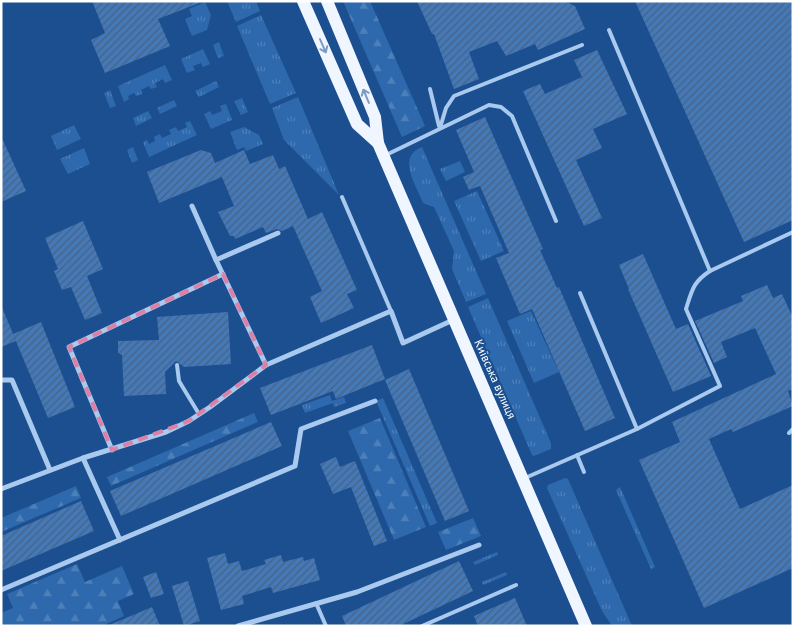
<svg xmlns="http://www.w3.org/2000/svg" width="794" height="627" font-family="'PT Sans',sans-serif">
	<defs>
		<pattern id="grass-tufts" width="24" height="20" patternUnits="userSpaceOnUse" patternTransform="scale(1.25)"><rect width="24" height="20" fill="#2e69ad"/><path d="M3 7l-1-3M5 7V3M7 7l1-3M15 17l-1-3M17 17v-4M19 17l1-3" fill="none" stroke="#4d80b9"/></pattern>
		<pattern id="forest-firs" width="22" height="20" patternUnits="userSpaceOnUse" patternTransform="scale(1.25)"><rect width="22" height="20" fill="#2e69ad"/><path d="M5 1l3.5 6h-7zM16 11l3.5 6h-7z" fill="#4d80b9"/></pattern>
		<pattern id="building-hatch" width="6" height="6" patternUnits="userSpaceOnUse" patternTransform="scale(1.25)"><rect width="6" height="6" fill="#4478b7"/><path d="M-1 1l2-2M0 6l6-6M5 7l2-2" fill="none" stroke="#486282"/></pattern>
	</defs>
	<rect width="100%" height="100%" fill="#1b4f8f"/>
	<g fill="url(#grass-tufts)">
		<path d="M227 1H256L260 11 236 22Z"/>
		<path d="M205 2 211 15 207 30 192 36 185 19 192 16 189 9Z"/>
		<path d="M261 15 296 93 270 104 237 26Z"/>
		<path d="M219 42 224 56 218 58 213 45Z"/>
		<path d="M203 49 210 64 203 67 201 63 193 66 195 70 187 73 181 59Z"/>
		<path d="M165 65 172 80 165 83 163 79 155 83 157 87 151 89 149 86 141 90 142 94 136 96 134 93 128 96 129 99 124 102 118 86Z"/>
		<path d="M216 81 219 87 199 97 195 91Z"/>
		<path d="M110 90 116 106 110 108 104 93Z"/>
		<path d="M298 97 339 195 284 140 272 108Z"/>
		<path d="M242 98 248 112 241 115 234 101Z"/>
		<path d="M174 100 177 106 160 114 157 108Z"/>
		<path d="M226 104 232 120 211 129 204 114 210 111 212 115 222 111 220 106Z"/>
		<path d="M148 111 152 118 136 126 133 118Z"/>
		<path d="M190 121 197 135 149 157 143 142 147 140 149 144 155 141 154 137 160 134 162 138 171 134 169 130 176 127 178 131 187 127 185 123Z"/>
		<path d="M74 125 81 139 57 150 51 136Z"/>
		<path d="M244 127 259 135 263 144 246 151 244 147 237 150 230 132Z"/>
		<path d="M133 147 138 160 132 163 127 150Z"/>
		<path d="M422 147 486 294 466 302 452 269 454 251 434 207 423 203C416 185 396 157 422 147Z"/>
		<path d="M84 148 90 164 68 174 60 159Z"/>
		<path d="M460 161 465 172 446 181 440 169Z"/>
		<path d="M477 191 504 251 481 261 454 201Z"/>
		<path d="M488 298 551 443V449L534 456 532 455 468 307Z"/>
		<path d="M531 311 559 372 534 383 507 321Z"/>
		<path d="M330 395 332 401 344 397 346 403 334 407 333 403 305 413 302 405Z"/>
		<path d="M383 398 437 523 430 526 376 401Z"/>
		<path d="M565 478 568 479 632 626H612L602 611 547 488 548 485Z"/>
		<path d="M620 487 655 567 651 569 616 490Z"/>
		<path d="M497 552 498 555 475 565 473 562Z"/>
		<path d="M506 572 507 575 483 585 482 582Z"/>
	</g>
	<g fill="url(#forest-firs)">
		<path d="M343 1H370L425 126 402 137Z"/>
		<path d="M254 413 258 422 111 486 107 477Z"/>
		<path d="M380 418 426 527 394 540 348 431Z"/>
		<path d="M76 486 81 498 1 532V518Z"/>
		<path d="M473 518 481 536 446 550 438 532Z"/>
		<path d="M77 564 85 582 122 566 134 594 118 601 124 616 102 626H1V613L13 608 7 594Z"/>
	</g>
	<g fill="url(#building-hatch)">
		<path d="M92 1H202V2L158 19 170 46 105 73 91 40 105 33Z"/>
		<path d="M417 1H564L575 6 585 29 538 50 535 44 506 56 497 41 469 52 479 79 454 89 434 34H432Z"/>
		<path d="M635 1H793V220L744 242Z"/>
		<path d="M597 50 627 114 593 129 602 148 576 160 602 218 584 226 523 91 540 84 545 94 582 77 574 60Z"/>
		<path d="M485 117 543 249 540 250 557 288 559 287 615 418 585 431 532 309 520 314 496 258 509 253 480 186 469 190 463 177 474 172 456 130Z"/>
		<path d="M1 136 26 191 1 202Z"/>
		<path d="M201 150 211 153 215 163 244 150 250 164 273 155 279 169 285 166 308 219 322 212 357 290 347 294 354 308 321 323 310 297 322 291 293 226 282 231 277 229 266 233 263 227 235 239 234 236H230L218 212 234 206 222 177 159 203 147 172Z"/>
		<path d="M83 221 103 269 87 276 102 313 85 320 71 287 62 290 54 271 58 269 45 238Z"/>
		<path d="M643 254 676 329 688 324 711 376 673 392 628 289H629L619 265Z"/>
		<path d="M767 285 773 298 782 294 793 318V389L788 391 793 406 733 432 731 429 709 439 740 509 793 485V568L704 608 639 460 680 442 672 422 776 374 755 328 721 342 727 357 714 363 695 321 743 301 741 296Z"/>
		<path d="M1 305 16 341 1 347Z"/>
		<path d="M228 312 231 364 184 367 176 361 165 372 166 394 124 396 122 355 118 353V341L159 340 157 317Z"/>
		<path d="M41 322 75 407 48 418 13 334Z"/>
		<path d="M372 345 385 379 336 399 333 391 271 415 260 388Z"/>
		<path d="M409 369 469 511 445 521 385 380Z"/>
		<path d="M271 422 282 446 121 516 110 491Z"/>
		<path d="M336 457 340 467 355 461 387 541 374 546 351 487 333 494 320 464Z"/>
		<path d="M81 501 94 531 1 571V536Z"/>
		<path d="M225 553 228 564 239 561 242 571 266 564 264 560 281 555 283 562 303 557 304 561 314 558 320 580 273 593 271 587 242 596 244 604 221 610 207 558Z"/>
		<path d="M459 561 473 591 399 626H346L342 616Z"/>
		<path d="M156 572 164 594 151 598 143 577Z"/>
		<path d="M188 581 200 621 184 626 172 586Z"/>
		<path d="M515 598 527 626H478L474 616Z"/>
		<path d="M152 607 160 626H107Z"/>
	</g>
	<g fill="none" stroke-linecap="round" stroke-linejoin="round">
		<g stroke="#a9c9ee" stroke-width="4">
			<path d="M609 30 710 271"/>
			<path d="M430 89 439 126"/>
			<path d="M440 128 446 108 454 96 582 45"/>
			<path d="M386 155 489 105 501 107 512 116 556 221"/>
			<path d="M342 197 391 311"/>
			<path d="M580 293 637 429"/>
			<path d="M177 365 179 381 199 414"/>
			<path d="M789 433 793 429"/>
			<path d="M577 455 584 472"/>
			<path d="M525 478 637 429 720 386 686 309C692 290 693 282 710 271L793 232"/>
			<path d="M316 603 326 626"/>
			<path d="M422 626 516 585"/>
		</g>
		<g stroke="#a9c9ee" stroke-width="5">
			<path d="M192 206 216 260"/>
			<path d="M266 365 216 260 278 233"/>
			<path d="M1 380H12L50 470"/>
			<path d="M112 450 69 347 223 274"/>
			<path d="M83 458 120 540"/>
			<path d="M1 489 83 458 166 432 189 421 210 407 266 365 391 311 403 343 453 320"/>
			<path d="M1 590 295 466 301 429 375 401"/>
			<path d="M238 626 357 592 479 545"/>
		</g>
		<g stroke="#f0f6ff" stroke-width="12">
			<path d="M303 1 357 124 378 143"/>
			<path d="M327 1 375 117 378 143 586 626"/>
		</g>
	</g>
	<defs><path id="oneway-shaft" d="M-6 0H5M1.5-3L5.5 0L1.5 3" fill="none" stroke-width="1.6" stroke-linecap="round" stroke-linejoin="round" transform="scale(1.25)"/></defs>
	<g stroke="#7b9ac1">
		<use href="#oneway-shaft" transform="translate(323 46) rotate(66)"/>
		<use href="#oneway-shaft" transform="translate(366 96) rotate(-113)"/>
	</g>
	<path fill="none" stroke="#dd80a5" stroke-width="4" stroke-dasharray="10 6" stroke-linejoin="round" d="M223 274 266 365 189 421 112 450 69 347Z"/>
	<g text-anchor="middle" stroke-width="4" stroke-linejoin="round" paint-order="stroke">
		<g font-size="12" fill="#fff" stroke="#1b4f8f">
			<text transform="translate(495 379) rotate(66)" y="4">Київська вулиця</text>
		</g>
	</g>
	<rect width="794" height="627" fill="none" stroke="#ffffff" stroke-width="5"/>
</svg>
